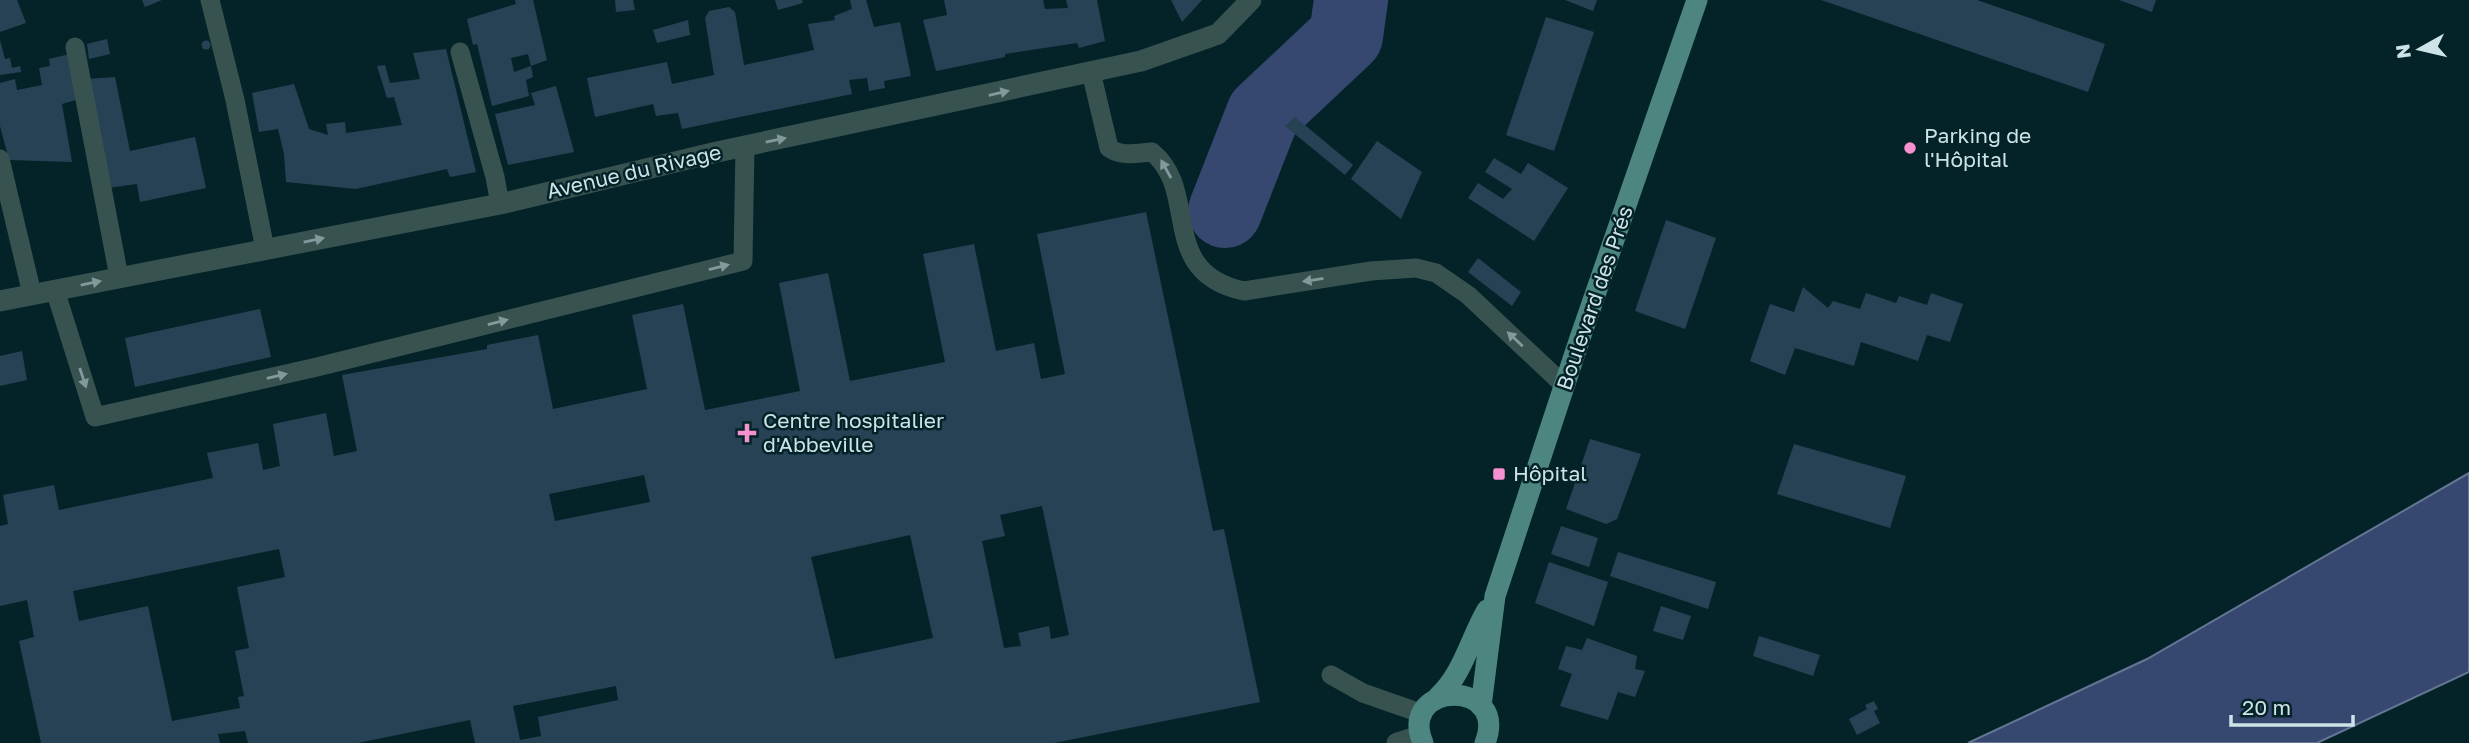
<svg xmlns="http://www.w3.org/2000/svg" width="2469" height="743" font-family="'Golos Text',sans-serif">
	<rect width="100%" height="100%" fill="#042329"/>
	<path fill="#374870" stroke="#647694" stroke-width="2" d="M2469 473V672L2317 743H1968L2147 659Z"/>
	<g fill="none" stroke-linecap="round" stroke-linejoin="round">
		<path stroke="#374870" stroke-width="74" d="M1225 211 1263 114 1346 36 1351 0"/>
	</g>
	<g fill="#274255" fill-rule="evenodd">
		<path d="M0 0H17L26 23 0 32Z"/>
		<path d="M142 0H162L145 7Z"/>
		<path d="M515 0H533L547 60 531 66 533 77 526 80 529 96 492 106 477 44 473 45 467 19 516 4ZM528 54 531 66 514 72 511 58Z"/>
		<path d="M615 0H633L635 10 616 12Z"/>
		<path d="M775 0H802L803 3 778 10Z"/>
		<path d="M850 0H866L874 27 900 22 911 76 884 81 885 88 869 91 867 78 849 80 852 94 682 129 678 113 656 116 653 104 595 117 587 78 667 62 672 84 714 75 705 18 709 11 729 7 735 12 744 65 814 50 808 24 835 20 834 16 852 9Z"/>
		<path d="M944 0H1043L1045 9 1068 8 1066 0H1097L1105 41 1079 48 1077 43 1005 54V57L936 71 923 20 947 15Z"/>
		<path d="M1171 0H1202L1182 22Z"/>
		<path d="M1565 0H1597L1593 11Z"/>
		<path d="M1821 0H1977L2105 44 2088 92Z"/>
		<path d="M2119 0H2156L2152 12Z"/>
		<path d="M1546 17 1594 32 1554 151 1506 135Z"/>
		<path d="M688 20 690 35 657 43 653 30Z"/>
		<path d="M107 39 110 54 89 59 87 44Z"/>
		<path d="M0 40 5 59 10 58 12 68 20 66 21 72 0 75Z"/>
		<circle cx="206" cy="45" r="4.5"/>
		<path d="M446 49 476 172 450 177 447 169 356 189 286 182 284 154 278 129 259 132 252 93 294 84 309 129 328 135 326 124 345 122 346 133 402 125 394 97 387 98 377 66 385 65 390 83 420 79 413 53Z"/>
		<path d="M70 54 79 99 62 104 72 162 9 160 0 126V83L15 79 17 90 42 85 39 68 50 66 49 59Z"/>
		<path d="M115 77 130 151 195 137 206 188 140 202 137 184 108 188 87 79Z"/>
		<path d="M556 86 574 152 508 165 495 114 535 105 531 93Z"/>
		<path d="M1295 117 1353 165 1345 175 1285 126Z"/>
		<path d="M1377 141 1422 172 1401 219 1351 179Z"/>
		<path d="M1494 158 1521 174 1528 163 1568 188 1534 241 1468 198 1478 183 1503 199 1512 189 1485 172Z"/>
		<path d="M1146 212 1213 531 1224 529 1260 702 1054 743H475L470 720 358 743H248L245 731 218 734 220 743H41L19 641 34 637 27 600 0 606V526L8 524 3 495 54 485 59 510 213 478 207 453 258 443 263 470 280 466 273 424 326 413 334 456 357 451 342 375 487 349V345L538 335 553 409 647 389 632 315 683 304 705 410 800 391 779 283 828 273 850 381 945 362 923 254 974 244 996 351 1034 343 1041 379 1065 374 1037 234ZM644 475 650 502 555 521 549 494ZM1042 506 1069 635 1051 639 1049 626 1018 633 1021 646 1004 648 982 541 1005 536 1000 515ZM910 535 933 638 835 659 811 557ZM279 549 285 577 237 587 249 648 235 651 244 696 238 697 240 708 172 721 148 606 79 621 73 591ZM616 686 618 700 538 717 541 736 520 740 513 706Z"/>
		<path d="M1666 220 1716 238 1685 329 1635 311Z"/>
		<path d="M1478 258 1521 292 1512 306 1468 272Z"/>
		<path d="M1803 287 1828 308 1833 301 1860 309 1866 293 1896 303 1899 296 1927 305 1931 293 1963 304 1950 342 1927 335 1918 361 1861 342 1854 366 1795 348 1785 375 1750 361 1770 304 1794 312Z"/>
		<path d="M260 309 271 357 135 387 125 338Z"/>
		<path d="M22 351 27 380 0 386V356Z"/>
		<path d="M1590 439 1641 454 1617 519 1606 524 1566 509Z"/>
		<path d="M1794 444 1906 476 1890 528 1777 494Z"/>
		<path d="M1561 526 1598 538 1589 567 1551 554Z"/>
		<path d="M1618 552 1716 582 1708 609 1610 576Z"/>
		<path d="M1549 562 1608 582 1594 626 1535 603Z"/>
		<path d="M1661 606 1691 616 1683 640 1653 631Z"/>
		<path d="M1759 636 1820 655 1813 676 1753 656Z"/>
		<path d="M1587 638 1637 656 1635 669 1645 671 1635 697 1618 692 1608 720 1560 706 1572 674 1558 669 1566 646 1582 650Z"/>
		<path d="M1874 701 1878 709 1874 711 1880 723 1857 735 1849 719 1867 709 1865 705Z"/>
	</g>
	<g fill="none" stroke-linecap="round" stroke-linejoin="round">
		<g stroke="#385250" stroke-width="19">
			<path d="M210 0 235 100 265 249"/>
			<path d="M75 47 119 277"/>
			<path d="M460 52 495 177 500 204"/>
			<path d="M1091 72 1109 148C1122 157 1137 153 1152 152 1201 192 1156 272 1244 291L1371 271 1416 268 1436 273 1468 295 1565 386"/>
			<path d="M0 159 32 294"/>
			<path d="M55 290 95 417 317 367 743 261 745 146"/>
			<path d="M1331 675 1363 693 1423 714"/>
		</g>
		<g stroke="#385250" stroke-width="21">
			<path d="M0 301 500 204 717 152 1141 61 1218 34 1251 0"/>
			<path d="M1397 743 1420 736"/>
		</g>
		<g stroke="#4d8681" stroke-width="21">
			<path d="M1438 697C1463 674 1470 639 1487 610"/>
			<path d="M1481 706 1495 596 1579 341 1697 0"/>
			<path d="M1423 743C1397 681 1510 678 1485 743"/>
		</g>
	</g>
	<defs><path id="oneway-solid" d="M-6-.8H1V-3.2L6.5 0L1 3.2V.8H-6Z" transform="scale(1.75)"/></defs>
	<g fill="#839a9c">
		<use href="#oneway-solid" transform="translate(999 93) rotate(-13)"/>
		<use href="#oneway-solid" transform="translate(776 140) rotate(-12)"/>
		<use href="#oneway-solid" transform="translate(1166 169) rotate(-119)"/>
		<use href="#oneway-solid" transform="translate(314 240) rotate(-11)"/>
		<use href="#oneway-solid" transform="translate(719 267) rotate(-14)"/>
		<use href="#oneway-solid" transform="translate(1313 280) rotate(171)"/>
		<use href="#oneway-solid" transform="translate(91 283) rotate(-12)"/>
		<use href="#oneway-solid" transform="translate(498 322) rotate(-14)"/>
		<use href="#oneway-solid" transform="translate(1515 339) rotate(-137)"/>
		<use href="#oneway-solid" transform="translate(277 376) rotate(-13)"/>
		<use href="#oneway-solid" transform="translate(83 378) rotate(72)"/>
	</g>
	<g fill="#f690cf" stroke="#042329" stroke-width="2.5">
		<circle cx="1910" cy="148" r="7"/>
		<path d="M743.5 422.5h7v7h7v7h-7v7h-7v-7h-7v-7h7z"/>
		<rect x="1492" y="467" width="14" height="14" rx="3.5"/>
	</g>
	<g text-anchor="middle" stroke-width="5" stroke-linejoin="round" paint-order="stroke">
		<g font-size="21" fill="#cee3e8" stroke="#042329" text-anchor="start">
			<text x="1924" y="143">Parking de<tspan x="1924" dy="24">l'Hôpital</tspan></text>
			<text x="763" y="428">Centre hospitalier<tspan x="763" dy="24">d'Abbeville</tspan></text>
			<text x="1513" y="481">Hôpital</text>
		</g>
		<g font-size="21" fill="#cee3e8" stroke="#042329">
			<text transform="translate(634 172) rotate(-13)" y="7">Avenue du Rivage</text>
			<text transform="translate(1595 298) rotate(-71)" y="7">Boulevard des Prés</text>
		</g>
	</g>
	<g transform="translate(2420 49) rotate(262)" stroke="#042329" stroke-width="5" paint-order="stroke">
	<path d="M0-5L12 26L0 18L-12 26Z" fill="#cee3e8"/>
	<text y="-10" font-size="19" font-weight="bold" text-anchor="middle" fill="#cee3e8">N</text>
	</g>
	<path d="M2231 715v10h122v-10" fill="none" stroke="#cee3e8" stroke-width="3.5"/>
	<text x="2242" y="715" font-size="21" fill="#cee3e8" stroke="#042329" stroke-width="5" paint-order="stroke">20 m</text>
</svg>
